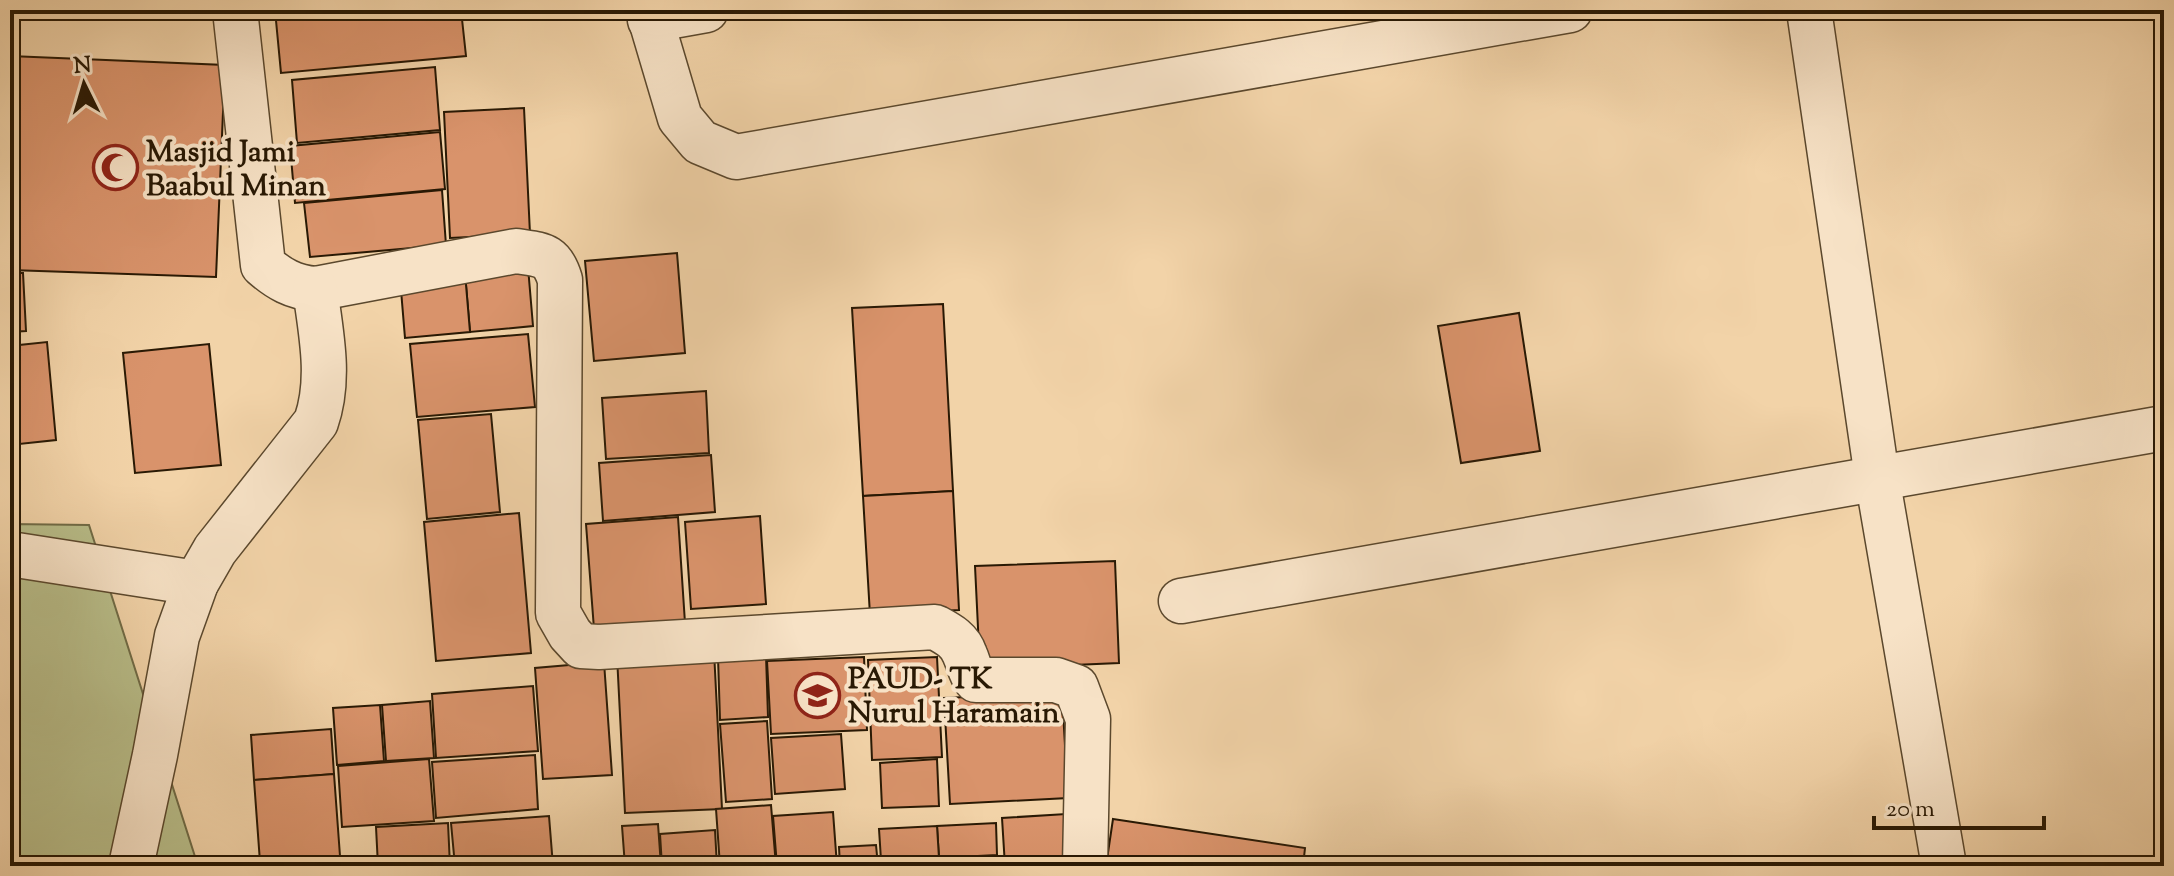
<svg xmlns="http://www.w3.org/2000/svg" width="2174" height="876" font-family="'Sorts Mill Goudy',serif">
	<rect width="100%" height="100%" fill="#f2d3a8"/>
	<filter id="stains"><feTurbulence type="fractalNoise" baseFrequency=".0025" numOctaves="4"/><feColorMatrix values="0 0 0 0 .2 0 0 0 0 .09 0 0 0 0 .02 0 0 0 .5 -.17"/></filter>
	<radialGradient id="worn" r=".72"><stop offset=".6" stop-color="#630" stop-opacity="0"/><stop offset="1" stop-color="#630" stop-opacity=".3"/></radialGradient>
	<path fill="#b8bd89" stroke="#706b46" stroke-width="2" d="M10 524 89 525 198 866H10Z"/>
	<g fill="#d9936b" stroke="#291904" stroke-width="2">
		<path d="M275 10H461L466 56 281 73Z"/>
		<path d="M10 56 225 65 216 277 10 270Z"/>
		<path d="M435 67 440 130 297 143 292 80Z"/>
		<path d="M524 108 530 234 450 238 444 112Z"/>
		<path d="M440 132 445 189 295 203 290 146Z"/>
		<path d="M442 190 446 245 310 257 304 203Z"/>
		<path d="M677 253 685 353 594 361 585 261Z"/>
		<path d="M528 267 533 326 470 332 465 273Z"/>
		<path d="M10 273H23L26 331 10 332Z"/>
		<path d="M465 273 470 332 405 338 400 278Z"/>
		<path d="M943 304 953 491 863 496 852 308Z"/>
		<path d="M1519 313 1540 451 1461 463 1438 326Z"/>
		<path d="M528 334 535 407 417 417 410 344Z"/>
		<path d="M47 342 56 440 10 445V346Z"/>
		<path d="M209 344 221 465 135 473 123 353Z"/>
		<path d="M706 391 709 453 606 459 602 398Z"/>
		<path d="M491 414 500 512 427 519 418 420Z"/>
		<path d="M711 455 715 512 603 521 599 463Z"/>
		<path d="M953 491 959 610 870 615 863 496Z"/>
		<path d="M519 513 531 653 436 661 424 522Z"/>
		<path d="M760 516 766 604 691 609 685 522Z"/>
		<path d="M678 517 685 623 594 629 586 524Z"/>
		<path d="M1115 561 1119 663 980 669 975 566Z"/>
		<path d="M714 651 722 809 625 813 617 656Z"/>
		<path d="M766 655 768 717 720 720 718 657Z"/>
		<path d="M864 657 867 730 771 734 767 661Z"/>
		<path d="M937 657 942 757 872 760 868 660Z"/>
		<path d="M604 662 612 775 543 779 535 668Z"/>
		<path d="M533 686 538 751 436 758 432 694Z"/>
		<path d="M1062 693 1068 798 950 804 944 698Z"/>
		<path d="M430 701 434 758 386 761 382 705Z"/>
		<path d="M380 705 384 761 337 765 333 708Z"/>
		<path d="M767 721 772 799 726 802 720 724Z"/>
		<path d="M331 729 334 774 254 780 251 735Z"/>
		<path d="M841 734 845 789 775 794 771 738Z"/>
		<path d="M535 755 538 809 436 818 432 762Z"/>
		<path d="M429 759 434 821 342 827 338 766Z"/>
		<path d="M937 759 939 806 882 808 880 763Z"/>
		<path d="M334 774 340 856 260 862 254 780Z"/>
		<path d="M771 805 776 866H720L716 809Z"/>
		<path d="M833 812 837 866H777L773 816Z"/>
		<path d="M1066 814 1069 866H1005L1002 818Z"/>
		<path d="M549 816 553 866H455L451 823Z"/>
		<path d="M1113 819 1305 848 1303 866H1106Z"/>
		<path d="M448 823 450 866H378L376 827Z"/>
		<path d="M996 823 997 855 939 858 937 826Z"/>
		<path d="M658 824 661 866H625L622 826Z"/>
		<path d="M937 826 939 858 881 860 879 829Z"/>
		<path d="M715 830 717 866H662L660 834Z"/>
		<path d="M876 845 878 866H840L839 847Z"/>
		<path d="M364 857 365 866H271V863Z"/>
		<path d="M997 858V866H881V863Z"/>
	</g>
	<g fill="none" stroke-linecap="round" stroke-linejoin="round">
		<defs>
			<g id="street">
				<path d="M235 10 263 265C279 279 293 287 315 289L516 251C541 255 552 253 560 280L558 613 570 634 581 646 599 647 935 627C948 634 960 640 965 655 969 664 970 672 976 680H1056L1076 687 1088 719 1085 866"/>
				<path d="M648 10 680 118 700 142 736 157 1570 10"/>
				<path d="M1809 10 1877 477 1944 866"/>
				<path d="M650 20 706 10"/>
				<path d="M10 554 196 583"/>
				<path d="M1181 601 2164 428"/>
				<path d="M131 866 155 755 177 636 196 583 215 550 316 422C331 379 321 333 315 289"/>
			</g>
		</defs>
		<use href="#street" stroke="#5b482d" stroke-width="47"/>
		<use href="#street" stroke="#f7e2c6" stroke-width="44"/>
	</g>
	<defs>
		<symbol id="mosque-ring" viewBox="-11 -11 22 22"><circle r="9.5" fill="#f7e2c6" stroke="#8f2418" stroke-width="1.5"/><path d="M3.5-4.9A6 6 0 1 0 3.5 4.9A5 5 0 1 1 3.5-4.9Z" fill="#8f2418"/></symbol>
		<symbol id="school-ring" viewBox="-11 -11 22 22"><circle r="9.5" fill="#f7e2c6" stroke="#8f2418" stroke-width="1.5"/><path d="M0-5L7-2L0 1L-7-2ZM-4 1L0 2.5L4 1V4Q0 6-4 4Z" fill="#8f2418"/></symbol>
	</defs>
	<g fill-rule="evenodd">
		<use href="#mosque-ring" x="90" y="142" width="51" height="51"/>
		<use href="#school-ring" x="792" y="670" width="51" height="51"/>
	</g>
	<g text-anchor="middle" stroke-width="8" stroke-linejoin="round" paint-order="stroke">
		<g font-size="30" font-weight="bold" fill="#291904" stroke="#f7e2c6" text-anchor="start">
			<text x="146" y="161">Masjid Jami<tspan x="146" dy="34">Baabul Minan</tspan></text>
			<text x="848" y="688">PAUD- TK<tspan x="848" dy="34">Nurul Haramain</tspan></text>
		</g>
	</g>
	<rect width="2174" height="876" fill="none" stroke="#f2d3a8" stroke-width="40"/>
	<rect x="12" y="12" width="2150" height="852" fill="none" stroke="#291904" stroke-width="4"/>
	<rect x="20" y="20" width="2134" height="836" fill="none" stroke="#291904" stroke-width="2"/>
	<g transform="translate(84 84) rotate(355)" stroke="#f7e2c6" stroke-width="6" paint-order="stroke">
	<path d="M0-6L14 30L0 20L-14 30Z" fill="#291904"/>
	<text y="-12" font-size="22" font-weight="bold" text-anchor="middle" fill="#291904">N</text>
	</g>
	<path d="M1874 816v12h170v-12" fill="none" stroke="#291904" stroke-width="4"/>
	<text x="1886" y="816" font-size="24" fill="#291904" stroke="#f7e2c6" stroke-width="6" paint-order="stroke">20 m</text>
	<rect width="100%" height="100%" filter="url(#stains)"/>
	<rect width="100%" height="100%" fill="url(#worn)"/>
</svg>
